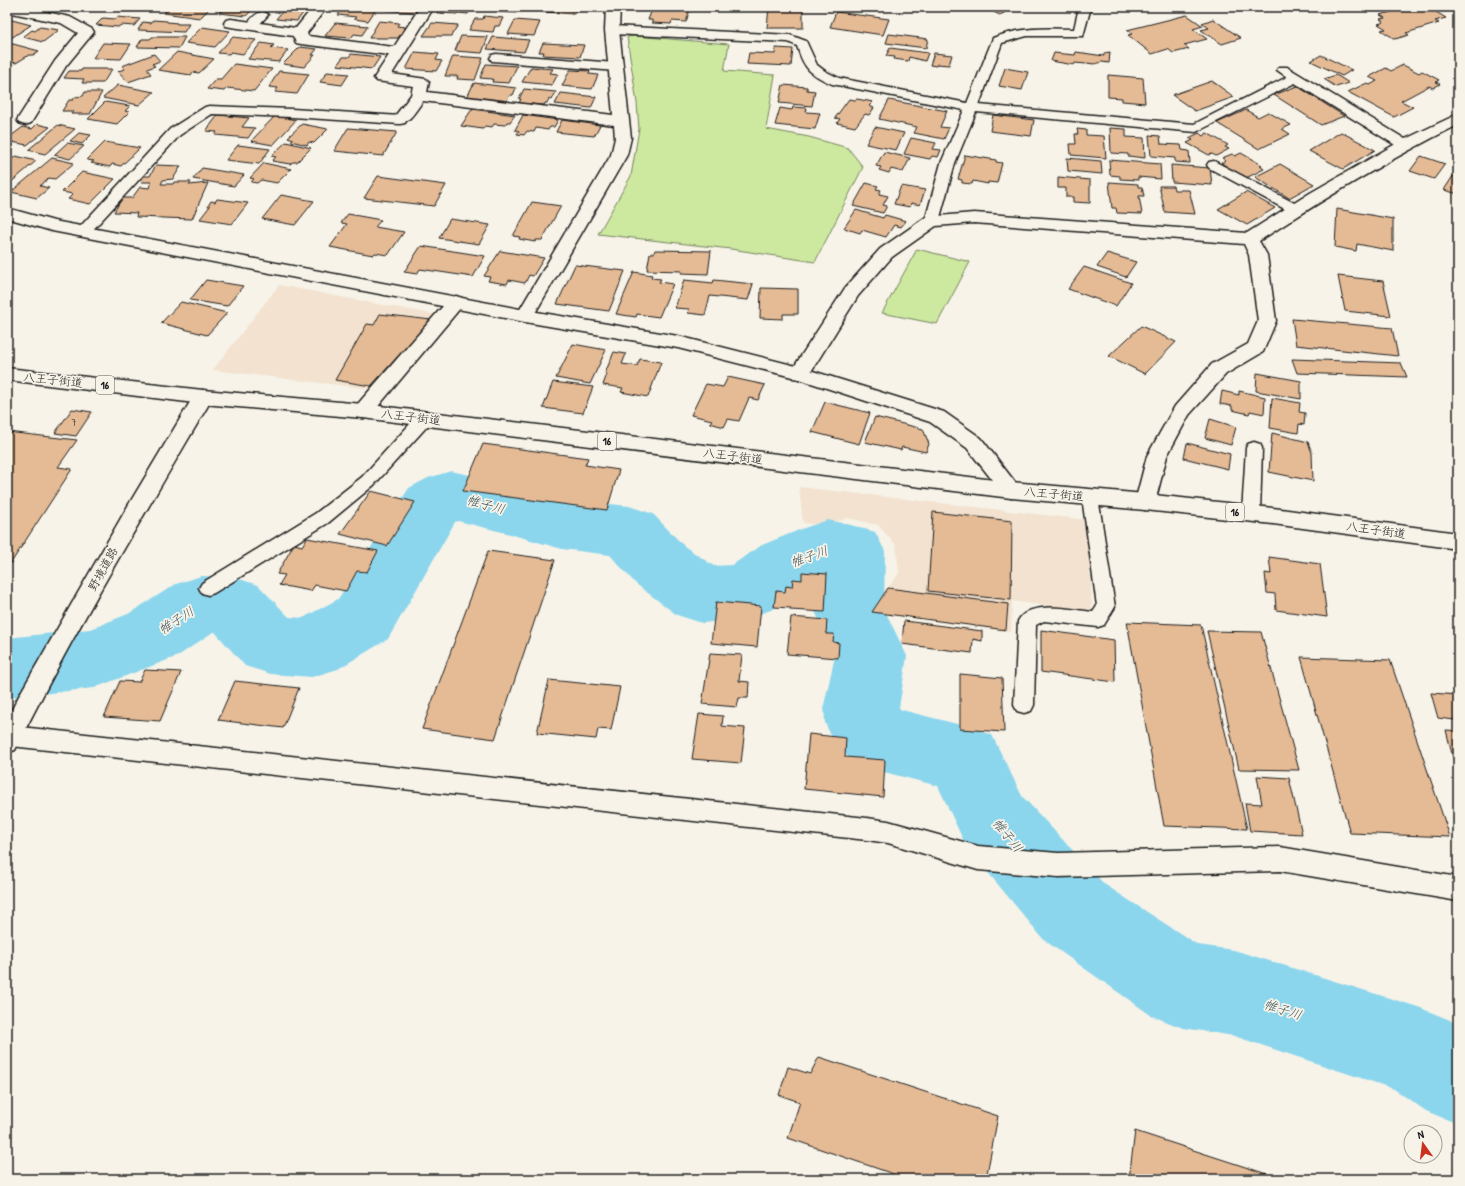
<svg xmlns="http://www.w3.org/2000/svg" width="1465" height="1186" font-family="'Patrick Hand','Klee One',sans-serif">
	<rect width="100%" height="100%" fill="#f7f3e8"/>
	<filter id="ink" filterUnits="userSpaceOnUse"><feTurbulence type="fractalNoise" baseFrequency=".025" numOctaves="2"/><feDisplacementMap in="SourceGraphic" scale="8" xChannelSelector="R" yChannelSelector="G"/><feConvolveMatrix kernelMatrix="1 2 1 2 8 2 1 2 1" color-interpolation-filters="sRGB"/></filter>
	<g filter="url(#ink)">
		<g fill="#f2e2cf">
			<path d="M279 285 377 304 438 315 372 389 213 370Z"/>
			<path d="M799 487 1088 520 1092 612 1012 601 1011 632 871 612 899 573 896 545 878 525 848 518 827 525 803 523Z"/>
		</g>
		<g fill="#cde9a0" stroke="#74825e">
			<path d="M634 36 729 44 724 71 775 75 766 129 809 137 848 148 863 167 815 262 731 249 598 234 631 176 639 129 637 103 627 37Z"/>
			<path d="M917 249 970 262 937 324 882 313Z"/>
		</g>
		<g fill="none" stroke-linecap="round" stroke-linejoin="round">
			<path fill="#8cd6ed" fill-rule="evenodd" d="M451 471 506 483 562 499 629 506 653 514 684 546 714 566 732 565 762 545 804 528 828 520 851 525 875 532 885 551 884 609 907 656 899 708 902 710 965 726 992 735 1022 796 1104 884 1198 945 1234 950 1418 1007 1450 1020 1458 1026V1124L1426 1111 1394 1089 1234 1036 1183 1028 1152 1016 1044 940 966 846 938 786 880 771 853 761 836 746 825 723 824 705 835 656 814 609 815 581 771 610 746 619 702 623 677 615 636 584 610 555 562 549 506 533 458 521 455 522 388 639 338 669 312 677 271 674 245 666 215 632H213L178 656 94 688 7 698V638L90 629 128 614 176 584 201 576 233 577 258 585 289 617 303 618 338 599 409 488 428 478Z"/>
		</g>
		<g fill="#e5bb96" stroke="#1c1c1c">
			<path d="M170 7H211L200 18 164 13Z"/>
			<path d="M225 7H255L246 16 219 13Z"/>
			<path d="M286 7H287L306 9 297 21 276 19Z"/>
			<path d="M344 7H356L376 9 368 21 354 19 356 17 338 15Z"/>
			<path d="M388 7H417L413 12 386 10Z"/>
			<path d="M440 7H471L468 14 458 13 457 14 437 13Z"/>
			<path d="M501 7H578L574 14 518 10 516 13 499 12Z"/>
			<path d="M653 7H677L690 9 686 22 672 21 671 24 652 23V20H648Z"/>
			<path d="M769 7H803V28H767Z"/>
			<path d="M983 7H1025L1018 11 1013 8 1000 15Z"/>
			<path d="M1408 7H1428L1446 18 1435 21 1439 23 1406 33 1409 35 1395 39 1381 30 1386 29 1378 24 1384 22 1380 19 1385 18 1380 15Z"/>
			<path d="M836 12 889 19 883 35 830 27Z"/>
			<path d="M1187 15 1203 26 1193 29 1207 39 1184 45 1189 49 1173 53 1168 49 1152 54 1128 35 1132 34 1127 30Z"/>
			<path d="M484 16 503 18 499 26H495L493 32 469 30 475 19H483Z"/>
			<path d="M117 17 140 19 134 26 121 25 118 27 96 25 103 18 115 19Z"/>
			<path d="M1213 19 1241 38 1222 44 1201 30 1209 28 1202 23Z"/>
			<path d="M12 20 31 25 11 38 7 37V23Z"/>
			<path d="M153 20 167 21V22L177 23V24H189L184 32 138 30 143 22 151 23Z"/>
			<path d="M515 20 540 22 534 36 508 34Z"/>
			<path d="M379 21 399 23 397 26 405 27 398 38H369Z"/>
			<path d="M335 23 368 26 362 35 354 34 351 38 325 36Z"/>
			<path d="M432 23 458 25 451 36H423Z"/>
			<path d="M40 27 59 30 43 42 23 37 32 30 35 31Z"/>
			<path d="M202 27 230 31 215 47 186 43Z"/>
			<path d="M889 34 928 39 926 48 886 43Z"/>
			<path d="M461 36 488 37 482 53 455 51Z"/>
			<path d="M152 37H185L179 48 137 47 142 39H150Z"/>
			<path d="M233 37 256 40 243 54 231 52 229 54 218 53Z"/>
			<path d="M493 37 529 40 524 52 487 49Z"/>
			<path d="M103 43 131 44 121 59 93 58Z"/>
			<path d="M261 43 274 45 271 48 288 50 279 62 248 59Z"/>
			<path d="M543 43 584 45 580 57 543 55 544 52H539Z"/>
			<path d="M13 44 39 51 33 55H29L16 63 7 61V46Z"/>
			<path d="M300 47 317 49 312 55H315L304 67 283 64Z"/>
			<path d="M776 48 793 49 791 66 747 64 749 53 775 54Z"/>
			<path d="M890 48 928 53 925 61 909 57 908 61 894 59 895 57 886 56Z"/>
			<path d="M177 52 214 59 199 73 193 72 191 75 158 70Z"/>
			<path d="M415 52 439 54 436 60 442 61 436 71 406 69Z"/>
			<path d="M1076 52 1104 56V53L1110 52 1109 63 1102 62 1094 64 1087 63 1086 64 1075 63 1074 65 1051 61 1054 53 1075 55Z"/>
			<path d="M934 53 952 55 949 65 937 64 936 66 930 65Z"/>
			<path d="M154 54 160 61 152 64 155 66 147 69 151 74 128 82 118 71 125 69 122 66Z"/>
			<path d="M351 54 380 57 372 69 337 65 343 57H349Z"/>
			<path d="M1321 55 1352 70 1342 76 1311 61Z"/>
			<path d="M453 56 483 58 475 80 457 79 458 76H445Z"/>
			<path d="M234 64 272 69 254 91 227 88 224 91 207 89 216 79H221Z"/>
			<path d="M486 64 517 66 509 83 492 82 493 79 480 78Z"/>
			<path d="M1403 65 1419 73 1422 71 1439 80 1436 82 1440 84 1433 88 1429 86 1401 101 1413 107 1394 117 1348 92 1367 83 1370 85 1377 81 1369 77 1386 68 1391 71Z"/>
			<path d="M531 67 553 69 550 73 558 74 552 85 522 82Z"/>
			<path d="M1005 68 1028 72 1022 90 999 86Z"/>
			<path d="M82 69H112L103 83H82L84 79 64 78 69 71H81Z"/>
			<path d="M570 70 590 71 589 74 598 75 592 89 562 86Z"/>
			<path d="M279 71 309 74 297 94 275 92 278 88 269 87Z"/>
			<path d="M327 72 349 74 342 85 320 82Z"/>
			<path d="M1108 75 1143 78 1145 103 1122 101V98L1108 97Z"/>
			<path d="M1336 75 1349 83 1336 87 1324 79Z"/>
			<path d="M1212 81 1234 97 1195 111 1172 95Z"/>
			<path d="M474 83 516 88 513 95H510L506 101 467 97Z"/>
			<path d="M118 85 154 92 139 105 103 98Z"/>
			<path d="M783 85 807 87V90L815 91 812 106 779 103Z"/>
			<path d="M1297 86 1344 116 1321 125 1274 95Z"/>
			<path d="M524 89 556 92 552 100 549 99 547 103H545L544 105 519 103 521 99H519Z"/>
			<path d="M85 92H102L90 114H71L73 111H62L69 100H73L75 97 83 96Z"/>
			<path d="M561 93 596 97 591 108 555 104Z"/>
			<path d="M849 99 855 100 857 99 873 102 869 106 874 108 869 115 865 114 855 127 837 123 840 119 835 118Z"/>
			<path d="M889 100 947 111 940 127 949 128 944 139 914 133 917 127 879 119Z"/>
			<path d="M105 102 130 106 125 111 129 112 117 124 88 119Z"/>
			<path d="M793 107 807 108 806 112 820 113 815 129 775 125 780 108 792 110Z"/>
			<path d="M472 109 515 115 510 122H507L505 125 494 124 492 127 485 126 483 129 461 126Z"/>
			<path d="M1246 110 1258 117 1268 112 1291 125 1282 129 1290 134 1259 149 1217 123Z"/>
			<path d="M218 115 249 118 242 127 255 128 248 138 215 135 217 132 206 131Z"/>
			<path d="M523 115 558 120 554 127H550L548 130 536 128 534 132 527 131 524 135 517 134 519 131 515 130Z"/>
			<path d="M993 115 1034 120 1031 136 990 131Z"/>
			<path d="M275 116 296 120 273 145 251 141Z"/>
			<path d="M562 120 600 125 594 136 556 132Z"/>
			<path d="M37 124 50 127 27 145 7 141V139L23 127 32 129Z"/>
			<path d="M302 124 328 129 314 143 309 142 307 145 291 141 293 139 288 137Z"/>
			<path d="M58 125 75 129 45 154 28 150Z"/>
			<path d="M875 127 904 133 896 150 866 144Z"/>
			<path d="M348 128 397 132 383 156 334 151Z"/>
			<path d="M1110 128 1126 129V137L1144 138 1145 158 1128 156V154L1111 153Z"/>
			<path d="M1077 129 1086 130V135L1104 136 1106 158 1071 155 1070 144H1076L1075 134H1078Z"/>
			<path d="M1341 132 1375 150 1343 169 1309 151Z"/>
			<path d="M79 133 91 135 82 144 70 141Z"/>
			<path d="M1199 133 1203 136 1207 133 1228 145 1225 147 1229 149 1216 156 1212 154 1209 155 1187 143 1193 140 1189 138Z"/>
			<path d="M1149 135 1160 136 1161 144 1181 145 1182 150 1189 151 1190 163 1175 162V158L1151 156Z"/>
			<path d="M911 138 936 143 933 149 941 150 938 157 932 156 930 159 904 154Z"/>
			<path d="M105 142 140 148 121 166 112 164 110 167 91 163 94 161 87 160Z"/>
			<path d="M286 142 311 148 297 162H293L290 164 272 161 276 157 271 156Z"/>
			<path d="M67 143 84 146 70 159 54 155Z"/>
			<path d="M238 145 270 149 259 164 226 160Z"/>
			<path d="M884 152 910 158 903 172 891 169 889 173 879 170 881 167 876 166Z"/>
			<path d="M1241 153 1262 165 1260 166 1264 169 1246 178 1221 163 1226 161 1222 158 1232 154 1235 156Z"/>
			<path d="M965 155 996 160V162L1002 163 997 183 988 182V184L973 181 972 184 962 183V180L958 179Z"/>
			<path d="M16 156 36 161 9 184H7V163Z"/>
			<path d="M1421 156 1445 164 1434 179 1410 171Z"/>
			<path d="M52 158 74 163 55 179 49 178 40 186 49 188 37 198 11 192Z"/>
			<path d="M1067 158 1101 161 1102 174 1068 171Z"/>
			<path d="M1109 160 1160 164 1161 179 1138 177V180L1120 179V176L1110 175Z"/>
			<path d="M264 163 291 169 277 183 261 180 257 183 251 182 254 179 250 178Z"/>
			<path d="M1280 164 1314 184 1289 198 1255 177Z"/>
			<path d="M156 165 181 166 173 179 163 180 161 184H173L174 182H191L189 185 208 183 192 219 136 217 137 213 114 212 122 198H132L140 187 149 188 151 182H142L143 176H150Z"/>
			<path d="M1171 165 1210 168 1212 185 1172 182Z"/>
			<path d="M202 168 244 175 234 186 193 179Z"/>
			<path d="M82 172 115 179 90 204 68 199 73 194 62 192Z"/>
			<path d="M378 176 446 185 434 206 364 198Z"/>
			<path d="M1453 176 1458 178V194L1444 190Z"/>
			<path d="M1058 177 1090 180V203L1073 202V197H1066V188H1058Z"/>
			<path d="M1109 182 1138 184V187H1142L1144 196H1139L1142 214 1117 213 1116 208H1112Z"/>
			<path d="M866 183 878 186 876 189 881 190 879 194 888 196 883 205 887 206 883 213 853 206Z"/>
			<path d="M901 186 925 190 920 205 911 203 910 207 894 204Z"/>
			<path d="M1159 186H1173L1174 190H1189L1195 214 1165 212Z"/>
			<path d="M1246 192 1275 208 1247 225 1218 209Z"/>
			<path d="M281 195 314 201 295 225 262 219Z"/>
			<path d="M217 199 248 203 232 224 200 219 210 206H208L211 201 215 202Z"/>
			<path d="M532 202 561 206 542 240H536L535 242 519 239 520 237 513 236Z"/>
			<path d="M1337 209 1393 219V251L1357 244 1356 251 1335 247Z"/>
			<path d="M856 210 883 218 885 215 906 221 901 227 894 225 886 237 862 230 860 233 844 228Z"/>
			<path d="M348 214 381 220 375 227 404 232 388 255 375 253 373 255 330 247 347 224 341 223Z"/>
			<path d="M450 219 490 225 479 244 439 238Z"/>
			<path d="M421 246 485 256 473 277 420 269 417 274 404 272Z"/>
			<path d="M655 250 711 251 708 274 681 273 682 271 647 270 650 253H654Z"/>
			<path d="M500 251 544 258 533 276 529 275 525 283 509 280 507 284 488 281 490 277 484 276Z"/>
			<path d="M1107 253 1136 262 1126 277 1097 267Z"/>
			<path d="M575 265 625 271 609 311 557 304Z"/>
			<path d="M1084 267 1131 283 1116 306 1068 289Z"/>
			<path d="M634 272 652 275 651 278 661 279 659 282 673 284 659 317 637 314 636 317 616 314Z"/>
			<path d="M1338 276 1383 281 1391 316 1345 311Z"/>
			<path d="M206 280 243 286 227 306 190 300Z"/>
			<path d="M684 280 713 283 714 280 753 284 748 300 710 296 705 315 688 313 689 309 675 308Z"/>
			<path d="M761 288 798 289V314H783V319L760 318Z"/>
			<path d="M181 302 227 313 207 335 161 323Z"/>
			<path d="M380 314 431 320 371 386 335 380 367 324 374 325Z"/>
			<path d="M1292 319 1392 328 1398 356 1296 345Z"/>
			<path d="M1141 326 1176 342 1145 374 1109 356Z"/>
			<path d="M573 344 606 350 590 384 556 378Z"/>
			<path d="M614 352 626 354 622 364 637 366 640 359 661 362 648 397 621 392 623 388 603 385 607 374 605 373Z"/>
			<path d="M1292 359 1401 363 1407 377 1297 373Z"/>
			<path d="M1257 373 1301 381V399L1256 391Z"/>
			<path d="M728 377 765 385 758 400 749 398 739 421 728 419 724 427 710 423 712 420 691 415 706 384 723 387Z"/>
			<path d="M553 382 593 387 583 413 543 408Z"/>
			<path d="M1222 391 1239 395V391L1265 397 1264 414 1250 411 1249 414 1232 410V406L1220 404Z"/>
			<path d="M1272 398 1300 403 1299 412 1305 413 1304 425 1299 424 1298 433 1270 428Z"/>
			<path d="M825 402 870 413 859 444 812 432Z"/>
			<path d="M72 409 92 412 76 436 55 433Z"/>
			<path d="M875 417 923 429 929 444 926 452 902 447 901 450 865 442Z"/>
			<path d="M1210 419 1236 427 1231 445 1205 438Z"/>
			<path d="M7 432 77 440 58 467 72 469 7 569Z"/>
			<path d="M1272 433 1308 442 1312 453 1313 481 1269 472Z"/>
			<path d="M1187 443 1230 454 1228 469 1184 458Z"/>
			<path d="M483 444 588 458 585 465 619 470 607 510 463 491Z"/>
			<path d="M371 491 415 502 387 546 340 534Z"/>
			<path d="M933 512 1012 521 1011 600 928 591Z"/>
			<path d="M307 538 378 551 367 572 357 571 346 591 315 585 311 591 279 585 285 575 277 574 294 544 302 546Z"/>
			<path d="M488 551 555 560 495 739 422 729Z"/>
			<path d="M1269 557 1320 564 1327 617 1276 610 1275 594 1267 593 1265 573 1271 574Z"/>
			<path d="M802 572 827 574 825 612 790 610 791 608 774 607 776 591 785 592 786 586 792 587 793 579 802 580Z"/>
			<path d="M888 588 1008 604 1006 630 872 612Z"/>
			<path d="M716 602 761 606 757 647 711 643Z"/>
			<path d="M791 617 827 620 826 634H834L833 642 839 643 838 658 787 654Z"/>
			<path d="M904 621 982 631V641L973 639 972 653 902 644Z"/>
			<path d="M1127 622 1201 625 1247 829 1164 826Z"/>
			<path d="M1041 630 1114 640 1115 682 1041 672Z"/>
			<path d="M1207 631 1261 632 1299 770 1239 769Z"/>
			<path d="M710 653 742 655 739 681 749 682 748 698H739L737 707 702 704Z"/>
			<path d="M1301 657 1390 660 1450 837 1350 833Z"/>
			<path d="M145 670 181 672 160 721 104 717 120 681 139 682Z"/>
			<path d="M960 674 1002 678 1004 732 960 729Z"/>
			<path d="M549 680 620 687 611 730 598 729 596 739 537 733Z"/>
			<path d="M235 681 299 688 283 728 218 720Z"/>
			<path d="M1431 693 1458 695V723L1455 720 1438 718Z"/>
			<path d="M699 714 723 716 722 726 745 728 741 763 692 759Z"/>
			<path d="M1446 730 1458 731V767L1455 766Z"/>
			<path d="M809 734 846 738 845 757 885 760 883 797 804 789Z"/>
			<path d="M1257 776 1289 778 1302 834 1250 831 1245 803 1262 804Z"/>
			<path d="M819 1057 998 1116 986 1179H908L788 1138 800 1102 779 1095 788 1067 810 1074Z"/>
			<path d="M1135 1131 1282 1179H1129Z"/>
		</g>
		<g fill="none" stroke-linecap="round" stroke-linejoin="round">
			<defs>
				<g id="service">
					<path d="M1079 7H1091L1083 36H1027L1002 43 979 105 1194 124 1287 77 1277 70 1279 67H1287L1410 142 1412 145 1410 148H1400L1295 83 1196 132 976 112 955 163 939 221 937 224 932 225 927 224 925 221 941 163 964 110 832 84C810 74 804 69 797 46L788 42 612 34 608 33 606 30 608 27 612 26 790 35 806 41 817 65 825 71 839 78 967 103 993 38C1020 27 1045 28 1074 29Z"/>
					<path d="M262 12 266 13 268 15 256 28H248L246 26C250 20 255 13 262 12Z"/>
					<path d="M496 54 616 63 620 64 622 67 620 70 616 71 492 61 490 58 492 55Z"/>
					<path d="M209 106 292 109 400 116 405 117 406 120 405 123 400 124 292 117 212 114 180 135 88 235 83 236 78 235 76 232 78 229 170 129 205 107Z"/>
					<path d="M1214 161 1302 207 1304 210 1302 213 1297 214 1292 213 1209 168 1207 165 1209 162Z"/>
					<path d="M425 412 431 414 433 418 431 422 374 485 328 523 214 593 208 595 202 593 199 588 202 583 316 513 362 477 419 414Z"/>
					<path d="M1254 442 1260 444 1262 448 1260 514 1257 519 1251 520 1245 519 1242 514 1246 448 1248 444Z"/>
					<path d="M1090 491 1096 493 1098 497 1115 607 1104 625 1098 627 1044 621 1036 625 1034 705 1031 711 1024 713 1017 711 1014 705 1018 621C1029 599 1073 610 1093 612L1097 606 1082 497 1084 493Z"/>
				</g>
				<g id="minor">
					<path d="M7 7H23L70 17 92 29 94 32 66 66 31 123 25 125 19 123 17 120 55 61 78 33 61 23 7 12Z"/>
					<path d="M313 7H327L307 33 308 36 394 47 420 7H434L392 74 426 79 429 82 427 92 613 115 605 30 606 7H620L619 30 631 138 627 155 531 320 525 322 519 320 516 316 611 155 615 138 614 125 423 101C415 111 408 127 394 123L392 120 411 95 413 86 377 81 374 78 389 55 301 44 296 43 293 36 231 27 226 26 224 23 226 20 231 19 296 28Z"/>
					<path d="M1458 114V125C1389 159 1324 199 1259 241L1267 255 1276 321 1263 352 1226 374 1189 415 1167 456 1155 502 1152 507 1145 510 1138 507 1135 502 1147 456 1175 406 1212 364 1248 344 1258 321 1249 255 1244 244 974 223 936 226 892 257 858 296 807 378 800 379 793 378 790 373 845 288 880 249 926 217 974 213 1247 233 1310 193 1399 142Z"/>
					<path d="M456 296 462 298 465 302 462 306 370 416 363 418 356 416 353 411 356 406 450 298Z"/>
					<path d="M11 726 867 818 888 821 978 846 1058 853 1280 847 1458 877V901L1280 871 1058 877 978 870 888 843 867 840 11 746 7 745V727Z"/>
				</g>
				<g id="tertiary">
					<path d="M7 208 54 221 525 310 678 336 800 367 944 412 981 438 1021 490 1018 495 1011 498 1004 495 967 448 930 422 796 378 678 348 525 322 52 231 7 218Z"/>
					<path d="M203 390 210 392 213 397C145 513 75 629 15 750L7 753V719L21 692 129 504 196 392Z"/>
				</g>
				<path id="trunk" d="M7 368 203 390 363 404 1011 482 1145 494 1273 508 1458 533V549L1273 524 1145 510 1011 498 363 418 203 404 7 380Z"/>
			</defs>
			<use href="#service" stroke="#1c1c1c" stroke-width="3"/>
			<use href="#minor" stroke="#1c1c1c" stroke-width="3"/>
			<use href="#tertiary" stroke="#1c1c1c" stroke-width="3"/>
			<use href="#trunk" stroke="#1c1c1c" stroke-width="3"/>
			<use href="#service" fill="#f7f3e8" fill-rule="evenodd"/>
			<use href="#minor" fill="#f7f3e8" fill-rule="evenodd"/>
			<use href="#tertiary" fill="#f7f3e8" fill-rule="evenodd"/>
			<use href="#trunk" fill="#f7f3e8" fill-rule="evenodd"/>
		</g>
	</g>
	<g text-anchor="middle" stroke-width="3.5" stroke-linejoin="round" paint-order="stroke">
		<g font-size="10" fill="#4e443a">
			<text x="74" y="426">7</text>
		</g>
		<g fill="#f7f3e8" stroke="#5e5c59" stroke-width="1">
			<rect x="96" y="376" width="18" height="18" rx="3"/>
			<rect x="598" y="432" width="18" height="18" rx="3"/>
			<rect x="1226" y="503" width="18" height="18" rx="3"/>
		</g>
		<g font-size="11" font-weight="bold" fill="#1c1c1c">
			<text x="105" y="389">16</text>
			<text x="607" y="445">16</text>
			<text x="1235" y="516">16</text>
		</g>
		<g font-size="12" fill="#1c1c1c" stroke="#f7f3e8">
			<text transform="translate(53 380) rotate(6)" y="4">八王子街道</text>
			<text transform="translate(411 417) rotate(7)" y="4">八王子街道</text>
			<text transform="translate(733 456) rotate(7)" y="4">八王子街道</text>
			<text transform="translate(1054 494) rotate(5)" y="4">八王子街道</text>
			<text transform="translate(1376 530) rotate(8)" y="4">八王子街道</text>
			<text transform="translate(103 569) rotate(-61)" y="4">野境道路</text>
		</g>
		<g font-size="13" font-style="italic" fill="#3e545b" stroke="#f7f3e8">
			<text transform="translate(486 504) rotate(15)" y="5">帷子川</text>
			<text transform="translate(809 556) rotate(-20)" y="5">帷子川</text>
			<text transform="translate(176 620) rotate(-33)" y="5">帷子川</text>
			<text transform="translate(1008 835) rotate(51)" y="5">帷子川</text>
			<text transform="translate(1283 1009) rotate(18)" y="5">帷子川</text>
		</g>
	</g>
	<rect width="1465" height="1186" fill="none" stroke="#f7f3e8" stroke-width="24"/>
	<rect x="12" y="12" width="1441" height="1162" fill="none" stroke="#1c1c1c" stroke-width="1.5" filter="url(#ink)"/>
	<g transform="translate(1423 1144) rotate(346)"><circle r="19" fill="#f7f3e8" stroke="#9f9d96"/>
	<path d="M0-3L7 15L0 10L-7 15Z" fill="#c8321e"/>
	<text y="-6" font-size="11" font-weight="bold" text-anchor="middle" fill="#1c1c1c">N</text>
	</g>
</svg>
